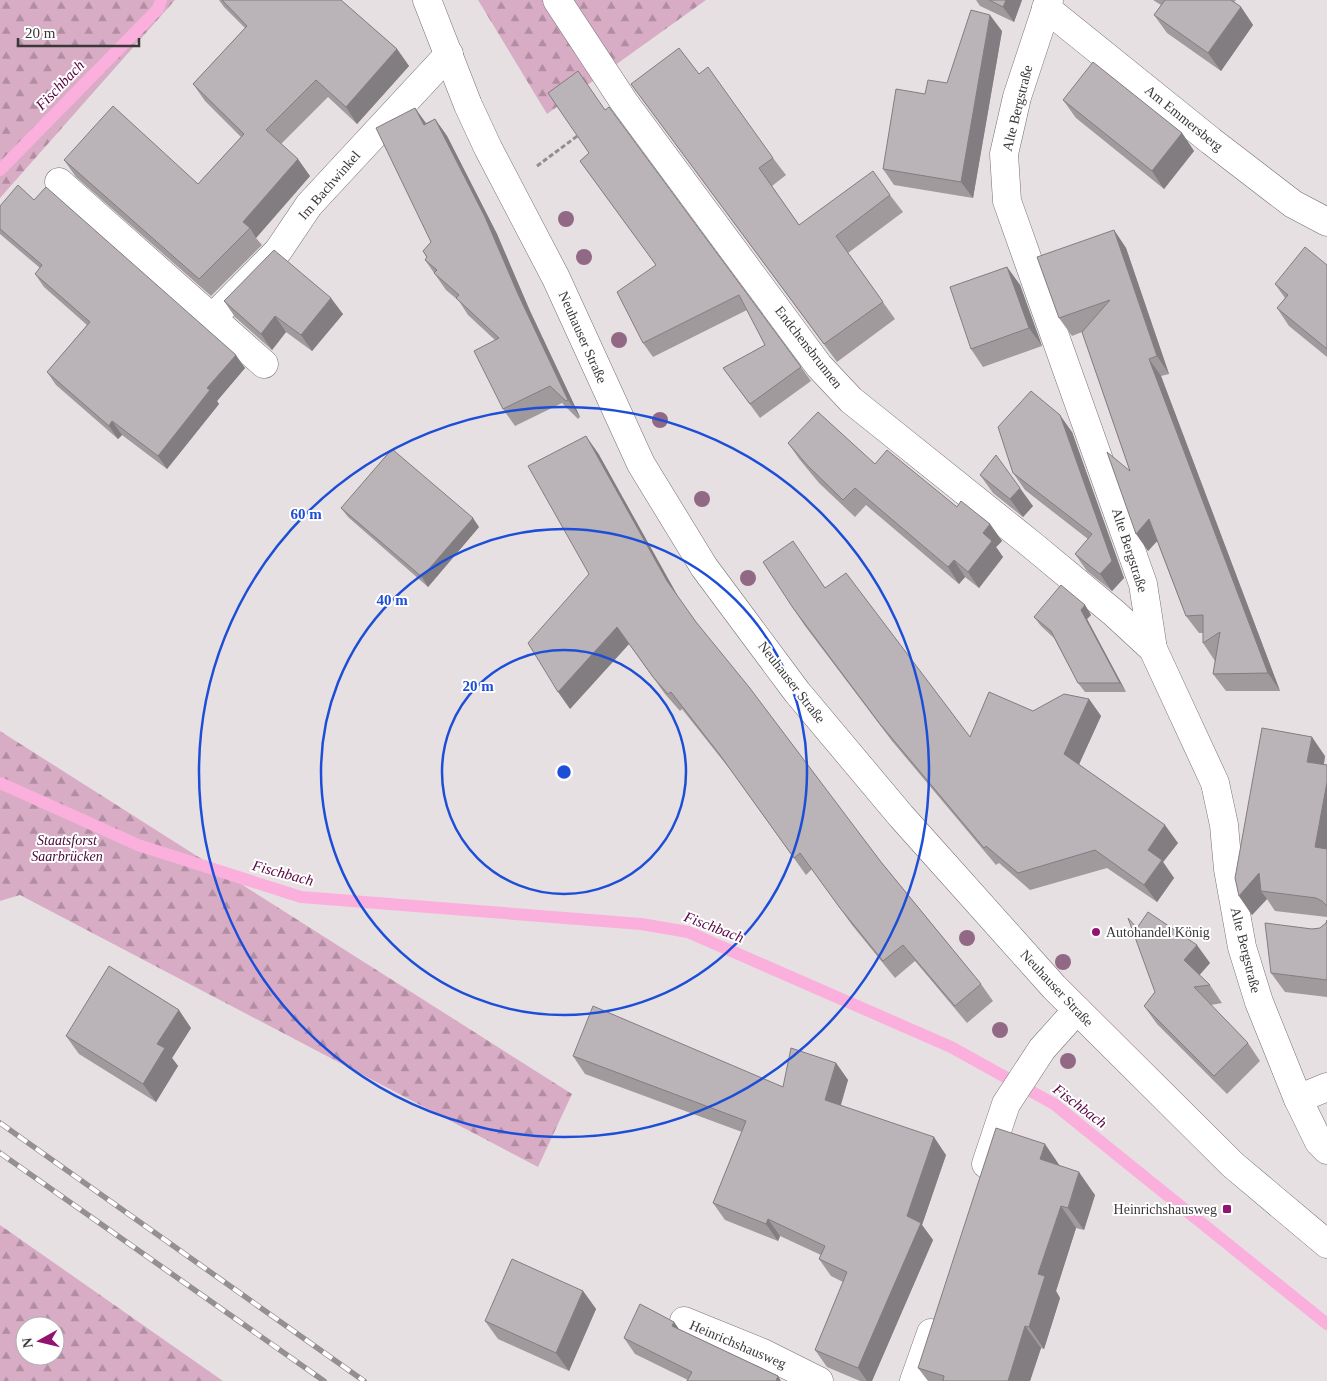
<svg xmlns="http://www.w3.org/2000/svg" width="1327" height="1381" font-family="Georgia,serif">
	<defs>
		<pattern id="forest-firs" width="22" height="20" patternUnits="userSpaceOnUse" patternTransform="scale(1.25)"><rect width="22" height="20" fill="#d9acc6"/><path d="M5 1l3.5 6h-7zM16 11l3.5 6h-7z" fill="#b18da2"/></pattern>
	</defs>
	<rect width="100%" height="100%" fill="#e7e0e3"/>
	<g fill="url(#forest-firs)" fill-rule="evenodd">
		<path d="M0 0H175L0 198Z"/>
		<path d="M478 0H706L547 114Z"/>
		<path d="M0 731 572 1094 538 1167 20 895 0 901Z"/>
		<path d="M0 1225 223 1381H0ZM25 1326H55V1356H25Z"/>
	</g>
	<g fill="none" stroke-linecap="round" stroke-linejoin="round">
		<g stroke="#fbafdc" stroke-width="12">
			<path d="M0 170 158 9 161 0"/>
			<path d="M0 783 138 845 301 897 641 924 688 932 951 1047 1054 1104 1327 1324"/>
		</g>
		<defs>
			<g id="street">
				<path d="M557 0 624 102 819 366 851 400 1032 545 1114 613 1153 649"/>
				<path d="M1049 0 1017 97 1004 154 1007 201 1143 584 1153 649 1215 783 1224 825 1228 869 1242 947 1259 1002 1298 1099 1319 1142 1327 1150"/>
				<path d="M1046 8 1211 141 1293 204 1327 222"/>
				<path d="M59 182 264 364"/>
				<path d="M212 318 278 251 309 205 449 54"/>
				<path d="M1298 1099 1327 1087"/>
				<path d="M986 1164 1006 1104 1042 1049 1077 1010"/>
				<path d="M684 1321 763 1353 819 1381"/>
				<path d="M914 1381 931 1333"/>
			</g>
			<path id="secondary" d="M427 0 468 105 488 148 556 278 641 464 704 567 797 692 901 816 1054 987 1233 1165 1327 1244"/>
		</defs>
		<use href="#street" stroke="#767073" stroke-width="29"/>
		<use href="#secondary" stroke="#767073" stroke-width="29"/>
		<path stroke="#928d90" stroke-width="3" stroke-dasharray="5 2.5" stroke-linecap="butt" d="M537 166 580 134"/>
		<use href="#street" stroke="#fff" stroke-width="28"/>
		<use href="#secondary" stroke="#fff" stroke-width="28"/>
		<defs>
			<g id="rail">
				<path d="M0 1123 364 1381"/>
				<path d="M0 1153 324 1381"/>
			</g>
		</defs>
		<use href="#rail" stroke="#948f91" stroke-width="5.5"/>
		<use href="#rail" stroke="#fff" stroke-width="4" stroke-dasharray="11" stroke-linecap="butt"/>
	</g>
	<g fill="#916984">
		<circle cx="566" cy="219" r="8"/>
		<circle cx="584" cy="257" r="8"/>
		<circle cx="619" cy="340" r="8"/>
		<circle cx="660" cy="420" r="8"/>
		<circle cx="702" cy="499" r="8"/>
		<circle cx="748" cy="578" r="8"/>
		<circle cx="967" cy="938" r="8"/>
		<circle cx="1063" cy="962" r="8"/>
		<circle cx="1000" cy="1030" r="8"/>
		<circle cx="1068" cy="1061" r="8"/>
	</g>
	<g fill="#a09a9d">
		<path d="M219 0H341L397 49 409 66 357 124 328 97 281 144 310 176 256 238 262 245 211 296 76 177 64 160 198 184 241 137 205 101 193 84 245 28 224 7Z"/>
		<path d="M976 0H1022L1014 22 980 6Z"/>
		<path d="M1153 0H1236L1234 2 1241 7 1253 25 1221 71 1167 33 1154 15 1161 5Z"/>
		<path d="M1002 31 973 198 894 185 883 169 925 94 947 83Z"/>
		<path d="M699 74 773 158 786 175 772 186 799 225 890 195 903 212 848 253 895 319 837 362 631 84Z"/>
		<path d="M1063 100 1182 133 1194 151 1164 189 1076 118Z"/>
		<path d="M415 108 426 123 435 119 447 136 497 234 530 311 580 417 578 419 562 403 515 426 503 409 495 340 468 315 459 301 446 290 425 260 427 258 423 251 431 242Z"/>
		<path d="M605 110 801 367 811 381 760 418 723 368 765 345 747 310 653 357 643 343 656 265 580 161 589 153Z"/>
		<path d="M34 200 245 368 217 401 219 404 167 469 122 435 118 439 56 385 47 372 87 325 44 287 35 274 40 268 0 234V206Z"/>
		<path d="M1114 230 1126 248 1169 374 1161 376 1280 691H1226L1213 674 1215 661 1203 643V633H1199L1186 616 1157 541 1148 551 1130 471 1082 332 1072 336 1059 318Z"/>
		<path d="M1327 265V357L1289 326 1277 308 1285 298 1275 284Z"/>
		<path d="M1007 267 1020 285 1042 346 983 367 971 349Z"/>
		<path d="M224 301 343 314 312 351 286 332 272 350 235 317Z"/>
		<path d="M1072 432 1124 578 1112 591 1087 571 1075 554 1088 539 1025 490 1013 473Z"/>
		<path d="M788 443 875 464 990 524 1002 541 996 547 1003 557 979 588 965 577 959 584 866 505 855 517 819 483 800 460Z"/>
		<path d="M598 453 677 596 696 622 881 862 981 984 993 1001 967 1023 915 961 895 978 852 925 812 869 806 875 732 772 682 709 680 711 665 694 629 644 570 709 589 574Z"/>
		<path d="M980 475 1033 506 1023 517 993 493Z"/>
		<path d="M341 508 479 527 428 587 348 517Z"/>
		<path d="M1085 605 1091 615 1087 619 1126 692H1085L1078 683 1054 638 1041 626 1034 617Z"/>
		<path d="M793 608 970 737 1033 711 1089 699 1101 716 1079 764 1178 843 1163 862 1174 878 1157 902 1107 868 1030 890 999 863 996 865 892 741 805 626Z"/>
		<path d="M1325 756 1324 764 1327 765V917L1275 911 1267 899 1252 915 1239 896Z"/>
		<path d="M1327 920V997L1285 992 1271 973 1312 929 1320 928 1326 923Z"/>
		<path d="M1137 928 1210 963 1199 975 1210 985 1222 1003 1211 1005 1248 1043 1260 1061 1227 1094 1157 1024 1144 1006 1155 992Z"/>
		<path d="M191 1028 172 1058 178 1066 156 1102 79 1054 66 1036Z"/>
		<path d="M573 1056 783 1087 836 1063 848 1080 841 1105 946 1155 922 1225 933 1240 872 1381H860L827 1367 815 1350 843 1282 831 1276 819 1259 821 1255 780 1236 778 1241 725 1220 713 1203 742 1132 585 1074Z"/>
		<path d="M1060 1166 1095 1195 1084 1230 1076 1228 1056 1291 1060 1298 1044 1349 1041 1348 1030 1381H928L918 1368Z"/>
		<path d="M583 1291 596 1309 569 1371 498 1339 485 1321Z"/>
		<path d="M674 1322 679 1329 778 1376 688 1380 635 1354 624 1338Z"/>
	</g>
	<g fill="#827d80">
		<path d="M1006 0H1022L1014 22 1003 7Z"/>
		<path d="M1241 7 1253 25 1221 71 1208 53Z"/>
		<path d="M990 15 1002 31 973 198 961 182Z"/>
		<path d="M397 49 409 66 357 124 346 107Z"/>
		<path d="M415 108 427 125H424Z"/>
		<path d="M435 119 447 136 497 234 530 311 580 417 568 400Z"/>
		<path d="M1182 133 1194 151 1164 189 1152 171Z"/>
		<path d="M298 159 310 176 256 238 250 228 243 222Z"/>
		<path d="M1114 230 1126 248 1169 374 1157 356Z"/>
		<path d="M1007 267 1020 285 1042 346 1029 328Z"/>
		<path d="M331 298 343 314 312 351 301 335Z"/>
		<path d="M275 316 286 332 272 350 261 334Z"/>
		<path d="M236 355 245 368 217 401 219 404 167 469 158 456 207 388Z"/>
		<path d="M1149 359 1161 376 1280 691 1268 673Z"/>
		<path d="M1060 415 1072 432 1124 578 1112 591 1100 574 1112 561Z"/>
		<path d="M112 421 122 435 118 439 109 426Z"/>
		<path d="M586 436 598 453 679 598 667 581Z"/>
		<path d="M1020 488 1033 506 1023 517 1010 499Z"/>
		<path d="M473 518 479 527 428 587 422 577Z"/>
		<path d="M1149 519 1161 537 1148 551 1136 534Z"/>
		<path d="M990 524 1002 541 996 547 1003 557 979 588 968 572 983 533Z"/>
		<path d="M954 560 965 577 959 584 948 567Z"/>
		<path d="M1085 605 1091 615 1087 619 1126 692 1120 683 1081 610Z"/>
		<path d="M617 627 629 644 570 709 558 692Z"/>
		<path d="M1089 699 1101 716 1076 771 1064 754Z"/>
		<path d="M1312 737 1325 756 1321 781 1307 762Z"/>
		<path d="M1327 782V864L1315 847Z"/>
		<path d="M1165 825 1178 843 1163 862 1174 878 1157 902 1144 885 1148 850Z"/>
		<path d="M1259 873 1261 891 1267 899 1252 915 1239 896Z"/>
		<path d="M1197 945 1210 963 1197 978 1184 960Z"/>
		<path d="M179 1010 191 1028 172 1058 178 1066 156 1102 143 1084 157 1044Z"/>
		<path d="M836 1063 848 1080 837 1117 825 1100Z"/>
		<path d="M934 1137 946 1155 922 1225 933 1240 872 1381H867L858 1368 907 1216Z"/>
		<path d="M1045 1144 1060 1166 1040 1159Z"/>
		<path d="M1079 1172 1095 1195 1084 1230 1068 1208Z"/>
		<path d="M1061 1206 1076 1228 1056 1291 1060 1298 1044 1349 1029 1327 1038 1274Z"/>
		<path d="M768 1219 780 1236 778 1241 766 1224Z"/>
		<path d="M583 1291 596 1309 569 1371 556 1353Z"/>
		<path d="M674 1322 685 1338 672 1326Z"/>
		<path d="M1025 1326 1041 1348 1030 1381H1008Z"/>
		<path d="M778 1376 781 1381H776Z"/>
	</g>
	<g fill="#bab3b7" stroke="#827d80">
		<path d="M222 0H341L397 49 346 107 316 80 266 130 298 159 243 222 250 228 199 279 64 160 113 106 198 184 244 134 193 84 247 26Z"/>
		<path d="M989 0H1006L1003 7Z"/>
		<path d="M1165 0H1231L1241 7 1208 53 1154 15Z"/>
		<path d="M971 10 990 15 961 182 883 169 896 89 925 94 928 80 947 83Z"/>
		<path d="M679 48 699 74 708 67 773 158 759 168 799 225 873 171 890 195 836 236 883 302 824 344 631 84Z"/>
		<path d="M1093 62 1182 133 1152 171 1063 100Z"/>
		<path d="M578 71 605 110 609 107 801 367 750 404 723 368 765 345 739 295 643 343 617 292 656 265 580 161 589 153 548 93Z"/>
		<path d="M415 108 424 125 435 119 485 217 518 294 568 400 566 401 550 386 503 409 474 351 499 338 456 298 459 295 434 273 437 270 425 260 427 257 423 251 431 242 376 128Z"/>
		<path d="M18 185 34 200 46 187 236 355 207 388 210 390 158 456 112 421 109 426 47 372 90 322 35 274 42 265 0 229V206Z"/>
		<path d="M1114 230 1157 356 1149 359 1268 673 1213 674 1220 632 1203 643V615L1186 616 1149 519 1136 534 1107 452 1130 471 1082 332 1110 300 1059 318 1037 257Z"/>
		<path d="M1305 247 1327 265V349L1277 308 1288 295 1275 284Z"/>
		<path d="M274 250 331 298 301 335 275 316 261 334 224 301Z"/>
		<path d="M1007 267 1029 328 971 349 950 287Z"/>
		<path d="M1031 391 1060 415 1112 561 1100 574 1075 554 1092 534 1013 473 998 427Z"/>
		<path d="M818 412 875 464 887 450 957 507 961 501 990 524 983 533 992 541 968 572 954 560 948 567 855 488 843 500 808 466 788 443Z"/>
		<path d="M586 436 667 581 696 622 749 687 881 862 981 984 955 1006 903 945 883 961 840 908 800 853 794 858 720 755 671 692 668 694 653 677 617 627 558 692 528 643 589 574 528 466Z"/>
		<path d="M392 449 473 518 422 577 341 508Z"/>
		<path d="M996 455 1020 488 1010 499 980 475Z"/>
		<path d="M793 541 825 588 846 573 970 737 989 692 1033 711 1064 694 1089 699 1064 754 1165 825 1148 850 1162 860 1144 885 1095 850 1018 873 986 846 984 848 880 724 793 608 763 562Z"/>
		<path d="M1061 585 1085 605 1081 610 1120 683H1078L1051 631 1034 617Z"/>
		<path d="M1262 728 1312 737 1307 762 1327 765V782L1315 847 1327 849V906L1322 901 1316 898 1261 891 1259 873 1239 896 1235 878Z"/>
		<path d="M1148 912 1197 945 1184 960 1210 985 1194 987 1248 1043 1214 1076 1144 1006 1155 992 1128 918 1137 928Z"/>
		<path d="M1327 920V980L1271 973 1265 923 1312 929 1320 928 1326 923Z"/>
		<path d="M109 966 179 1010 157 1044 165 1048 143 1084 66 1036Z"/>
		<path d="M593 1006 783 1087 791 1048 836 1063 825 1100 934 1137 907 1216 921 1223 858 1368 815 1350 847 1272 819 1259 825 1246 768 1219 766 1224 713 1203 746 1121 573 1056Z"/>
		<path d="M996 1128 1045 1144 1040 1159 1079 1172 1068 1208 1061 1206 1038 1274 1045 1276 1029 1327 1025 1326 1008 1381H943L944 1376 918 1368Z"/>
		<path d="M512 1259 583 1291 556 1353 485 1321Z"/>
		<path d="M640 1304 674 1322 672 1326 778 1376 776 1381H687L692 1372 624 1338Z"/>
	</g>
	<g fill="none" stroke="#1d4ed8" stroke-width="2.5">
		<circle cx="564" cy="772" r="122"/>
		<circle cx="564" cy="772" r="243"/>
		<circle cx="564" cy="772" r="365"/>
	</g>
	<g fill="#93146f" stroke="#fff" stroke-width="2">
		<circle cx="1096" cy="932" r="5"/>
		<rect x="1222" y="1204" width="10" height="10" rx="2.5"/>
	</g>
	<g text-anchor="middle" stroke-width="4" stroke-linejoin="round" paint-order="stroke">
		<g font-size="14" fill="#3b383a" stroke="#fff">
			<text transform="translate(1017 108) rotate(-76)" y="5">Alte Bergstraße</text>
			<text transform="translate(1184 118) rotate(39)" y="5">Am Emmersberg</text>
			<text transform="translate(329 185) rotate(-49)" y="5">Im Bachwinkel</text>
			<text transform="translate(583 337) rotate(66)" y="5">Neuhauser Straße</text>
			<text transform="translate(809 347) rotate(52)" y="5">Endchensbrunnen</text>
			<text transform="translate(1130 550) rotate(72)" y="5">Alte Bergstraße</text>
			<text transform="translate(792 682) rotate(52)" y="5">Neuhauser Straße</text>
			<text transform="translate(1246 950) rotate(76)" y="5">Alte Bergstraße</text>
			<text transform="translate(1057 988) rotate(47)" y="5">Neuhauser Straße</text>
			<text transform="translate(738 1344) rotate(23)" y="5">Heinrichshausweg</text>
		</g>
		<g font-size="14" font-style="italic" fill="#4a0836" stroke="#fff">
			<text x="67" y="845">Staatsforst<tspan x="67" dy="16">Saarbrücken</tspan></text>
		</g>
		<g font-size="14" fill="#3b383a" stroke="#fff" text-anchor="start">
			<text x="1106" y="937">Autohandel König</text>
			<text x="1217" y="1214" text-anchor="end">Heinrichshausweg</text>
		</g>
		<g font-size="15" font-style="italic" fill="#5a0041" stroke="#fff">
			<text transform="translate(60 85) rotate(-46)" y="5">Fischbach</text>
			<text transform="translate(283 873) rotate(15)" y="5">Fischbach</text>
			<text transform="translate(714 927) rotate(21)" y="5">Fischbach</text>
			<text transform="translate(1080 1106) rotate(37)" y="5">Fischbach</text>
		</g>
	</g>
	<circle cx="564" cy="772" r="8" fill="#1d4ed8" stroke="#fff" stroke-width="2.5"/>
	<g font-size="15" text-anchor="middle" font-weight="bold" fill="#1d4ed8" stroke="#fff" stroke-width="4" stroke-linejoin="round" paint-order="stroke">
		<text x="306" y="519">60 m</text>
		<text x="392" y="605">40 m</text>
		<text x="478" y="691">20 m</text>
	</g>
	<g transform="translate(40 1341) rotate(262)"><circle r="24" fill="#ffffff" stroke="#b1afb0"/>
	<path d="M0-4L9 19L0 12L-9 19Z" fill="#93146f"/>
	<text y="-8" font-size="14" font-weight="bold" text-anchor="middle" fill="#3b383a">N</text>
	</g>
	<path d="M18 38v8h121v-8" fill="none" stroke="#3b383a" stroke-width="2.5"/>
	<text x="25" y="38" font-size="15" fill="#3b383a" stroke="#ffffff" stroke-width="4" paint-order="stroke">20 m</text>
</svg>
